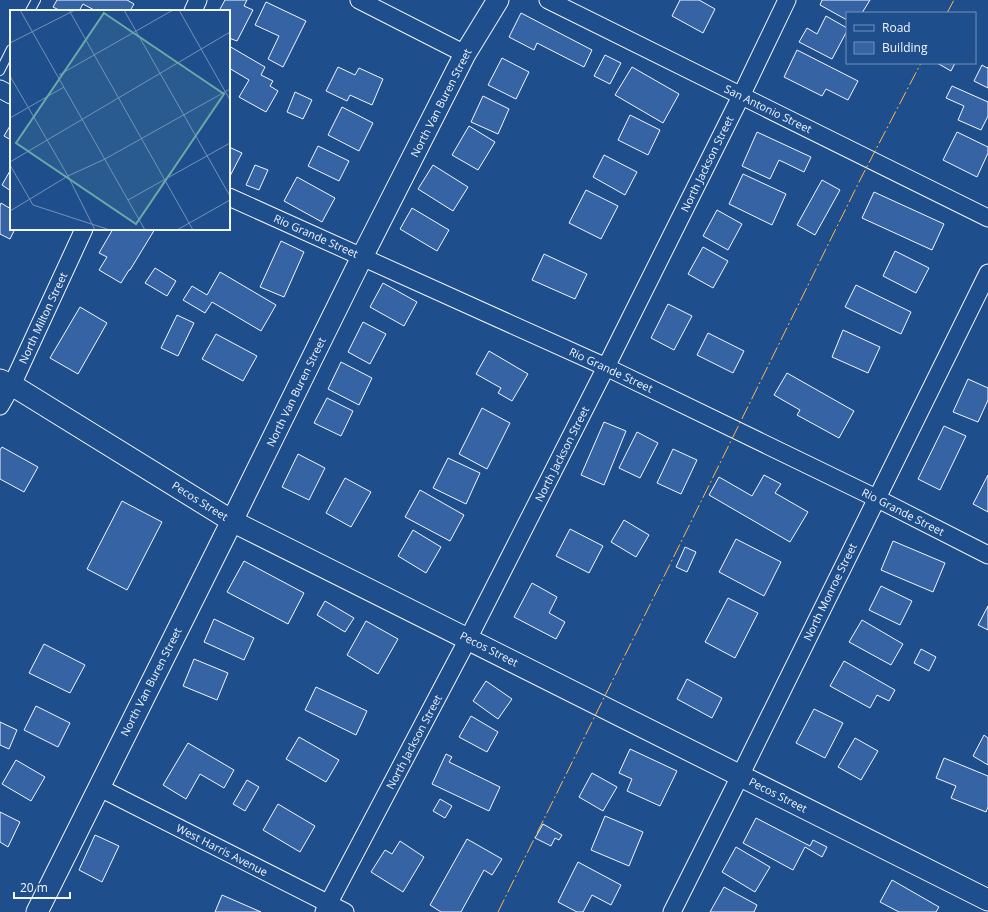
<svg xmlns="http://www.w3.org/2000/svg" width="988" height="912" font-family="'Open Sans',sans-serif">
	<rect width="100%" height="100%" fill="#1f4e8c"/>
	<g fill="#3563a3" stroke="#f2f6ff">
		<path d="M57 0H127L134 4 130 11H96L83 4 79 11H61L53 7Z"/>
		<path d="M225 0H247L244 6 253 10 237 41 229 38V11H219Z"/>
		<path d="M680 0H699L715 9 703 33 672 16Z"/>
		<path d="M822 0H870L862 13H847V20L820 5Z"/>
		<path d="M266 2 306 21 283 67 268 59 279 36 255 25Z"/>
		<path d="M521 13 592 50 584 67 537 43 534 50 509 37Z"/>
		<path d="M826 16 847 28V31L832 59 799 42 807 28 817 34Z"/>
		<path d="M229 46 265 67 261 75 273 81 270 86 278 91 266 112 239 97 249 80 229 68Z"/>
		<path d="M797 50 858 81 848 100 826 89 822 96 784 77Z"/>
		<path d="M605 55 621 63 610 84 594 76Z"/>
		<path d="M502 58 529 72 516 99 488 85Z"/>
		<path d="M937 63H955L951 71Z"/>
		<path d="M982 65 987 68 988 67V88L974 81Z"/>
		<path d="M338 67 355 75 359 68 383 79 372 105 350 95 347 101 326 91Z"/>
		<path d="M632 67 679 94 663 123 615 95Z"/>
		<path d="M952 86 988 102V116L981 130 958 120 964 106 946 98Z"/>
		<path d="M295 92 312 100 303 119 287 112Z"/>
		<path d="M483 96 509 109 498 134 471 122Z"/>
		<path d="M342 107 373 123 359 151 328 135Z"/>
		<path d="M630 115 660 130 648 155 618 140Z"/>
		<path d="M11 124V140L4 136Z"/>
		<path d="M469 126 495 142 478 170 452 155Z"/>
		<path d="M757 132 811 157 804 172 779 160 770 179 742 166Z"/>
		<path d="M957 132 988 147V153L977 177 943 160Z"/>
		<path d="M318 146 349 161 339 181 308 166Z"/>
		<path d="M229 147 242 153 229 178Z"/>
		<path d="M604 155 637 172 625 195 593 177Z"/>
		<path d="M255 165 268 170 259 190 246 185Z"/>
		<path d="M433 165 468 187 453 211 418 189Z"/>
		<path d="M11 169V191L2 185Z"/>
		<path d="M743 174 786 194 772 225 729 204Z"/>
		<path d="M297 177 335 198 322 222 284 201Z"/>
		<path d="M822 180 840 190 815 235 797 225Z"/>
		<path d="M586 190 618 206 601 239 569 223Z"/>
		<path d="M874 192 944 224 932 250 862 218Z"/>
		<path d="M1 203 11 209V229H15L10 239 0 234V206Z"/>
		<path d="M412 208 449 230 437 251 400 229Z"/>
		<path d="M717 210 742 224 728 250 703 236Z"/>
		<path d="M113 229H155L130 270H129L121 283 99 270 107 257 99 253Z"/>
		<path d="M281 241 304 252 284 297 260 287Z"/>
		<path d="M703 247 728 261 713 288 688 274Z"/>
		<path d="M895 251 929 268 916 293 883 276Z"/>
		<path d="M544 254 587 274 575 299 532 280Z"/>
		<path d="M155 268 176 281 167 296 145 283Z"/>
		<path d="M220 272 276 305 261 331 212 302 205 313 183 300 192 286 207 295Z"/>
		<path d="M383 283 417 302 404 326 370 307Z"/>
		<path d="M856 285 911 312 901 334 845 307Z"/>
		<path d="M668 304 692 316 674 350 651 338Z"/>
		<path d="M80 307 107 323 78 374 50 358Z"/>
		<path d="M177 315 194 323 178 356 161 348Z"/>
		<path d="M363 322 386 334 370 364 348 352Z"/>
		<path d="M843 330 880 347 868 373 832 357Z"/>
		<path d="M708 333 744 351 733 373 697 355Z"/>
		<path d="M216 334 257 356 243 381 202 359Z"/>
		<path d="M489 351 528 374 512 401 498 393 501 388 476 374Z"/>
		<path d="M341 362 372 378 359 405 328 389Z"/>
		<path d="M787 373 854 411 839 438 797 415 800 410 774 395Z"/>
		<path d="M968 379 988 388V400L978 422 953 412Z"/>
		<path d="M327 398 353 411 341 436 314 423Z"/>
		<path d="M482 408 510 423 487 469 459 454Z"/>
		<path d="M604 422 626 431 604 485 581 475Z"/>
		<path d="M944 426 966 436 940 490 918 479Z"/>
		<path d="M637 432 658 443 640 478 619 468Z"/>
		<path d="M2 447 38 467 24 492 0 479V450Z"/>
		<path d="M673 449 697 460 681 494 657 483Z"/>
		<path d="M298 454 325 468 309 500 282 487Z"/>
		<path d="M448 458 480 473 466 504 433 488Z"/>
		<path d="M764 475 781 484 775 493 808 512 790 542 709 495 719 477 752 496Z"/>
		<path d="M988 475V512L973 504Z"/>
		<path d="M345 478 371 492 351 527 326 513Z"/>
		<path d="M420 490 464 515 450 541 405 517Z"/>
		<path d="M122 501 162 522 127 590 87 569Z"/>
		<path d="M624 520 649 535 636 557 611 542Z"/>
		<path d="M570 529 603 546 589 573 556 556Z"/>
		<path d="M413 530 441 547 426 573 398 556Z"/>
		<path d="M736 539 781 562 764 596 719 572Z"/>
		<path d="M893 541 945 563 933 592 881 570Z"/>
		<path d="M685 547 696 552 687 572 676 567Z"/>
		<path d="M244 561 304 593 288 624 227 592Z"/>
		<path d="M532 583 557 597 549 613 565 622 556 639 514 617Z"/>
		<path d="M881 586 912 601 900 625 869 610Z"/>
		<path d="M728 598 758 613 735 658 705 642Z"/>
		<path d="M325 601 354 618 345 632 317 615Z"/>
		<path d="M988 606V630L978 625Z"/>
		<path d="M214 619 254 638 244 660 204 642Z"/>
		<path d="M862 620 903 644 891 665 849 642Z"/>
		<path d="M366 621 398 639 378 674 347 655Z"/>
		<path d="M44 644 85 665 70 693 29 673Z"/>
		<path d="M921 649 936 657 929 671 914 663Z"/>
		<path d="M194 659 228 673 217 700 183 686Z"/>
		<path d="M844 661 895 690 889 701 877 695 870 708 830 686Z"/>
		<path d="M687 679 722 698 712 718 677 699Z"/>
		<path d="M486 681 512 699 498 719 473 701Z"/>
		<path d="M316 687 367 711 356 735 305 710Z"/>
		<path d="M36 706 70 723 58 747 24 730Z"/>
		<path d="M814 709 843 723 825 758 796 743Z"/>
		<path d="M471 716 498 732 487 752 459 737Z"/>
		<path d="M0 722 17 730 9 749 0 745Z"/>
		<path d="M984 735 988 738V765L973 756Z"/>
		<path d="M299 737 339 760 326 782 286 759Z"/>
		<path d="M855 738 878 751 861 780 838 767Z"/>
		<path d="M188 743 234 770 224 788 200 774 186 799 163 785Z"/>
		<path d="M630 749 677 771 660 806 627 791 632 779 619 773Z"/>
		<path d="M446 754 452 757 449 762 500 787 489 811 432 784Z"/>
		<path d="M944 758 988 776V807L986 812 951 798 956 786 936 778Z"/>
		<path d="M16 760 45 777 31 801 2 784Z"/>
		<path d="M592 773 617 787 603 811 579 797Z"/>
		<path d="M247 780 259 787 245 811 233 804Z"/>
		<path d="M440 799 452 806 445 818 433 811Z"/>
		<path d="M278 804 315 826 300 852 263 830Z"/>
		<path d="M0 812 20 822 8 847 0 842Z"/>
		<path d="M605 816 643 832 629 866 591 850Z"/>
		<path d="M756 818 810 846 813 840 827 847 822 857 805 847 793 870 743 843Z"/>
		<path d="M543 824 562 835 559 840 555 838 551 846 535 838Z"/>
		<path d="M95 835 119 846 102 882 79 870Z"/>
		<path d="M467 839 502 859 492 875 484 870 461 912H441L430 905Z"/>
		<path d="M400 841 424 857 403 892 371 872 385 850 392 854Z"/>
		<path d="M736 847 770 867 755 892 722 872Z"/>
		<path d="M578 862 621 885 611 905 592 895 583 912H577L558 902Z"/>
		<path d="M892 880 939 907 936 912H899L880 902Z"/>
		<path d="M724 887 757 905 754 912H710Z"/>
		<path d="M222 895 261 912H215Z"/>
	</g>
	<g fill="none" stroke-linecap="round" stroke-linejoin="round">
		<defs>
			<g id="service">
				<path d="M30 11 36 0"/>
				<path d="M0 71 11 49"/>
			</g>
			<g id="minor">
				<path d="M359 0 465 54"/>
				<path d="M548 0 988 218"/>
				<path d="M193 11 198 0"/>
				<path d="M0 89 11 95"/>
				<path d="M229 197 606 367 876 498 988 555"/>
				<path d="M0 406 12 385 84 229"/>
				<path d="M98 787 345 912"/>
				<path d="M324 912 468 639 606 367 741 96 787 0"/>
				<path d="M672 912 740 776 988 273"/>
			</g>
			<g id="tertiary">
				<path d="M0 380 12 385 232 521 988 900"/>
				<path d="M37 912 232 521 362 257 465 54 498 0"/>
			</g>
		</defs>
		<use href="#service" stroke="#f2f6ff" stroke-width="10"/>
		<use href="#minor" stroke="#f2f6ff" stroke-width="19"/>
		<use href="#tertiary" stroke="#f2f6ff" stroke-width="23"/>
		<use href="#service" stroke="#1f4e8c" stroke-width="8"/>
		<use href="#minor" stroke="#1f4e8c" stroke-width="17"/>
		<use href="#tertiary" stroke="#1f4e8c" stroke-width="21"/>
		<g stroke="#ffb74d" stroke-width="1" stroke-dasharray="14 3 2 3" stroke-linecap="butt">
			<path d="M947 13 954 0"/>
			<path d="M498 912 861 178 921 63"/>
		</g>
	</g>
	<g text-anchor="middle" stroke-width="3" stroke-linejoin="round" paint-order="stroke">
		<g font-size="11" fill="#f2f6ff" stroke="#1f4e8c">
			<text transform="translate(441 103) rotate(-63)" y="4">North Van Buren Street</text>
			<text transform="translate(768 109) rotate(26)" y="4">San Antonio Street</text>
			<text transform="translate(707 164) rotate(-64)" y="4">North Jackson Street</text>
			<text transform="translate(316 236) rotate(24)" y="4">Rio Grande Street</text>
			<text transform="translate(43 318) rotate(-65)" y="4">North Milton Street</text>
			<text transform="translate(611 370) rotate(25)" y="4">Rio Grande Street</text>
			<text transform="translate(296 392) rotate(-64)" y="4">North Van Buren Street</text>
			<text transform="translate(562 454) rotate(-63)" y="4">North Jackson Street</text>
			<text transform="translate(200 501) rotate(32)" y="4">Pecos Street</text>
			<text transform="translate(903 512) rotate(27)" y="4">Rio Grande Street</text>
			<text transform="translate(830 592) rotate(-64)" y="4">North Monroe Street</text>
			<text transform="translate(489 649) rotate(27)" y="4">Pecos Street</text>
			<text transform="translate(151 682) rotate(-63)" y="4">North Van Buren Street</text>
			<text transform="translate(414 742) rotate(-62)" y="4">North Jackson Street</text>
			<text transform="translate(778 795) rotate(27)" y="4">Pecos Street</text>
			<text transform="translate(222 850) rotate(27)" y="4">West Harris Avenue</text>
		</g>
	</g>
	<g transform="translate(10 10)">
		<rect width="220" height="220" fill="#1f4e8c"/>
		<path fill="none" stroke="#7391ba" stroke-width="1" d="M10 0 135 220M59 0 183 220M114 0 220 186M169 0 220 90M0 33 65 0M49 65 163 0M0 66 58 166 85 220M0 108 54 77M0 152 220 22M0 155 23 195 100 220M118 190 220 133M0 201 58 166 95 149 220 79M167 220 220 190"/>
		<path fill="#6aa9a8" fill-opacity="0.15" stroke="#6aa9a8" stroke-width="2" d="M94 3 214 84 126 214 6 133Z"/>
		<rect width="220" height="220" fill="none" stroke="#f2f6ff" stroke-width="2"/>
	</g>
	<rect x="846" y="12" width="130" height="52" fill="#1f4e8c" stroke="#7391ba"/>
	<rect x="854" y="25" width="20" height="6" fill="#1f4e8c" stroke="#7391ba"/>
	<text x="882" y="32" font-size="12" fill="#f2f6ff">Road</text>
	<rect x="854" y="42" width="20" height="12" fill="#3563a3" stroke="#7391ba"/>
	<text x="882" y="52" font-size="12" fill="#f2f6ff">Building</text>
	<path d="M14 892v6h56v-6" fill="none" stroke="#f2f6ff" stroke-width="2"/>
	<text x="20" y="892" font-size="12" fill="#f2f6ff" stroke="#1f4e8c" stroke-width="3" paint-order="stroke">20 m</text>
</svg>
